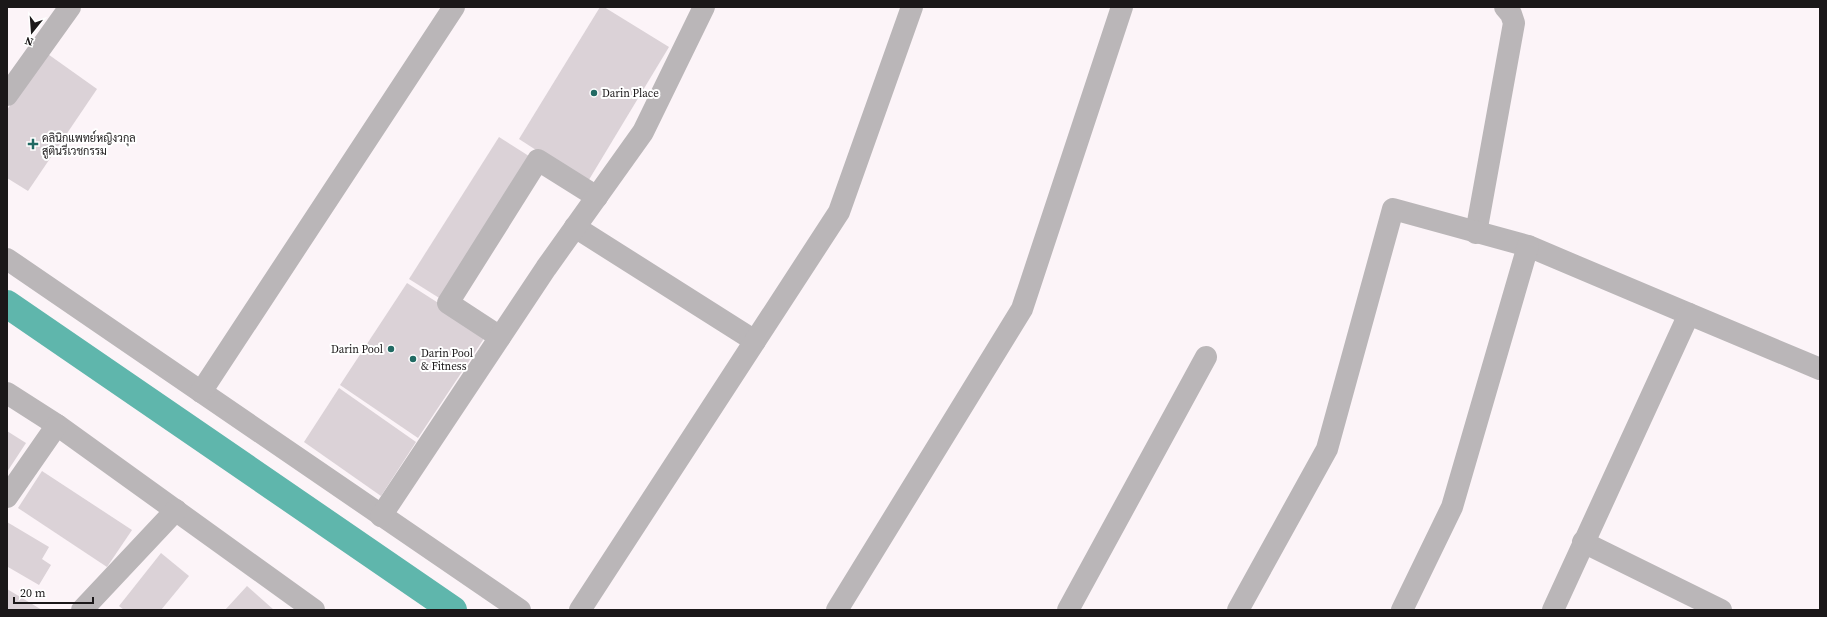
<svg xmlns="http://www.w3.org/2000/svg" width="1827" height="617" font-family="'Source Serif 4',Sarabun,serif">
	<rect width="100%" height="100%" fill="#fcf4f8"/>
	<g fill="none" stroke-linecap="round" stroke-linejoin="round">
		<path stroke="#5fb6ac" stroke-width="28" d="M7 304 453 610"/>
	</g>
	<g fill="#dbd2d7">
		<path d="M600 7H604L669 47 587 183 519 139Z"/>
		<path d="M45 52 97 89 28 191 7 178V110Z"/>
		<path d="M499 137 532 158 444 301 409 279Z"/>
		<path d="M407 283 487 334 418 438 340 385Z"/>
		<path d="M339 388 416 442 381 496 304 442Z"/>
		<path d="M7 431 26 443 7 472Z"/>
		<path d="M42 471 132 530 107 567 18 508Z"/>
		<path d="M7 522 49 547 42 559 51 565 39 585 8 567 7 568Z"/>
		<path d="M161 553 189 576 161 610H124L119 606Z"/>
		<path d="M247 586 274 610H225Z"/>
		<path d="M7 589 42 610H7Z"/>
	</g>
	<g fill="none" stroke-linecap="round" stroke-linejoin="round">
		<g stroke="#bab6b8" stroke-width="22">
			<path d="M7 95 70 7"/>
			<path d="M575 227 755 341"/>
			<path d="M1476 233 1514 23 1511 14 1505 7"/>
			<path d="M7 259 520 610"/>
			<path d="M500 337 448 303 538 160 597 197"/>
			<path d="M201 392 454 7"/>
			<path d="M7 393 57 425 314 610"/>
			<path d="M7 497 57 425"/>
			<path d="M381 516 546 268 643 132 704 7"/>
			<path d="M1583 542 1721 610"/>
			<path d="M82 610 176 510"/>
			<path d="M580 610 839 212 912 7"/>
			<path d="M837 610 1022 309 1122 7"/>
			<path d="M1068 610 1206 357"/>
			<path d="M1238 610 1327 449 1393 209 1528 246 1689 314"/>
			<path d="M1402 610 1452 507 1528 246"/>
			<path d="M1553 610 1689 314 1820 369"/>
		</g>
	</g>
	<g fill="#216a63" stroke="#fff" stroke-width="1.5">
		<circle cx="594" cy="93" r="4"/>
		<path d="M31 138h4v4h4v4h-4v4h-4v-4h-4v-4h4z"/>
		<circle cx="391" cy="349" r="4"/>
		<circle cx="413" cy="359" r="4"/>
	</g>
	<g text-anchor="middle" stroke-width="4" stroke-linejoin="round" paint-order="stroke">
		<g font-size="11" fill="#1b1819" stroke="#fff" text-anchor="start">
			<text x="602" y="97">Darin Place</text>
			<text x="42" y="142">คลินิกแพทย์หญิงวกุล<tspan x="42" dy="13">สูตินรีเวชกรรม</tspan></text>
			<text x="383" y="353" text-anchor="end">Darin Pool</text>
			<text x="421" y="357">Darin Pool<tspan x="421" dy="13">&amp; Fitness</tspan></text>
		</g>
	</g>
	<rect width="1827" height="617" fill="none" stroke="#1b1819" stroke-width="16"/>
	<g transform="translate(32 32) rotate(197)" stroke="#ffffff" stroke-width="3" paint-order="stroke">
	<path d="M0-3L7 15L0 10L-7 15Z" fill="#1b1819"/>
	<text y="-6" font-size="11" font-weight="bold" text-anchor="middle" fill="#1b1819">N</text>
	</g>
	<path d="M14 597v6h79v-6" fill="none" stroke="#1b1819" stroke-width="2"/>
	<text x="20" y="597" font-size="12" fill="#1b1819" stroke="#ffffff" stroke-width="3" paint-order="stroke">20 m</text>
</svg>
